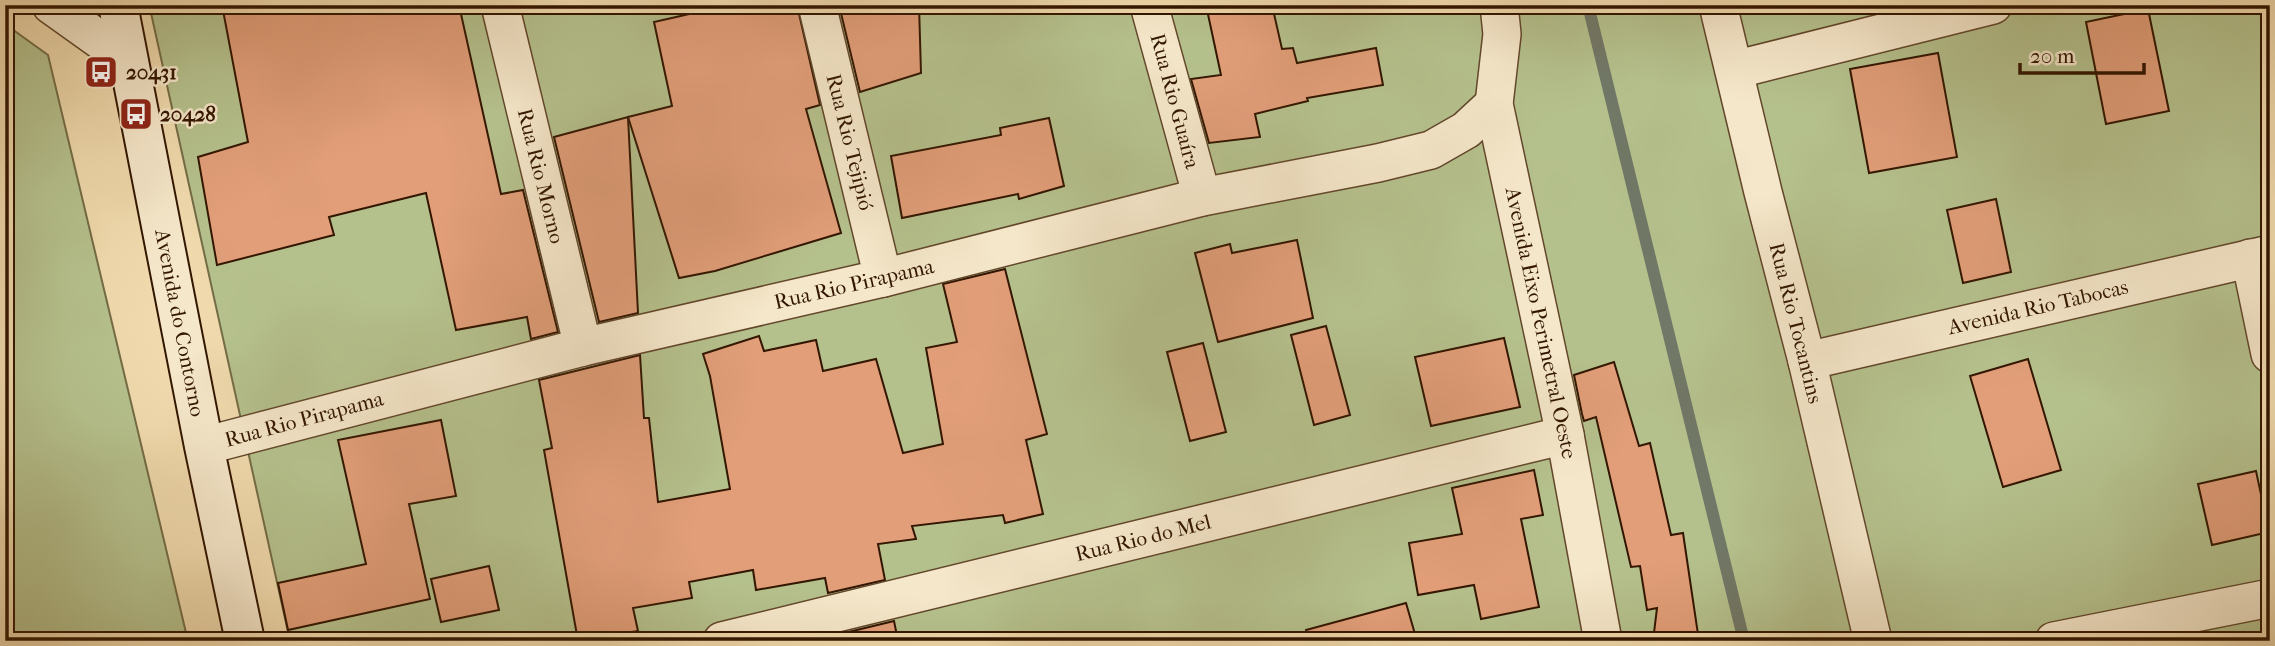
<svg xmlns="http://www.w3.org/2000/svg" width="2275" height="646" font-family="'IM FELL French Canon',serif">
	<rect width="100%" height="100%" fill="#f0daad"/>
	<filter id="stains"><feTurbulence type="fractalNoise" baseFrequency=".00286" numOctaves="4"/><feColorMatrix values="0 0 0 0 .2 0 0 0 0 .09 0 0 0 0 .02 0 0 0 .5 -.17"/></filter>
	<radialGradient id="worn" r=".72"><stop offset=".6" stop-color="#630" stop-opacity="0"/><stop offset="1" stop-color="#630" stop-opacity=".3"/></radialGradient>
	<g fill="#b5c18d" stroke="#746c46" stroke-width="2">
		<path d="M157 5H2270V641H290L151 13Z"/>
		<path d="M5 24 48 55 188 641H5Z"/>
	</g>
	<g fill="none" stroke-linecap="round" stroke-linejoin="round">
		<path stroke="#717867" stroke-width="12" d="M1588 5 1744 641"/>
	</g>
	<g fill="#e19e79" stroke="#331600" stroke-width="2">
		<path d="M222 5H459L501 194 523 190 558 332 531 339 527 317 456 330 426 193 329 217 334 235 217 265 198 157 248 142Z"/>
		<path d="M729 5H797L820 105 806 109 841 233 715 271 679 278 628 117 672 106 654 22Z"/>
		<path d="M839 5H919L921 73 860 92Z"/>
		<path d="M1206 5H1272L1282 49 1293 48 1297 63 1376 48 1383 85 1307 98 1308 101 1255 114 1260 137 1209 143 1191 79 1221 75Z"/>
		<path d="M2148 9 2169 111 2106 124 2086 22Z"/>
		<path d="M1938 53 1957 157 1869 173 1850 69Z"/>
		<path d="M628 117 638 313 599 322 554 137Z"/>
		<path d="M1049 118 1064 186 1019 199 1018 194 902 218 891 156 1001 135 1000 128Z"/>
		<path d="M1996 199 2011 272 1963 283 1947 210Z"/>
		<path d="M1297 240 1313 318 1218 342 1195 253 1230 244 1232 253Z"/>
		<path d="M1005 269 1047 434 1026 440 1043 514 1005 523 1003 515 912 526 916 539 878 544 885 580 828 593 825 578 756 590 753 570 689 582 692 598 633 608 638 631 578 641 544 450 552 448 539 380 640 355 644 418H649L658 502 730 489 710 376 703 354 759 336 764 351 816 340 823 371 876 359 903 453 943 444 926 348 957 342 943 284Z"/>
		<path d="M1326 326 1350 415 1314 425 1291 335Z"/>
		<path d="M1504 338 1520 407 1431 426 1415 357Z"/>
		<path d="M1203 343 1226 432 1190 441 1167 352Z"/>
		<path d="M2028 359 2061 470 2003 487 1970 376Z"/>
		<path d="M1614 362 1639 446 1650 443 1671 535 1683 533 1699 641H1653L1657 608 1647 610 1640 566 1631 567 1596 417 1584 421 1582 414 1574 375Z"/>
		<path d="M441 420 456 496 409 504 430 599 288 630 278 583 366 564 338 440Z"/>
		<path d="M1534 470 1543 515 1521 519 1539 607 1481 619 1474 585 1418 595 1409 543 1462 534 1452 488Z"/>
		<path d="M2256 471 2269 532 2212 545 2198 484Z"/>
		<path d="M489 566 499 610 441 622 431 579Z"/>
		<path d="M1406 603 1417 641H1308L1306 630Z"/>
		<path d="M894 621 898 641H838L836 635Z"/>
	</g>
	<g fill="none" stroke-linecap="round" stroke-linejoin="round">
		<defs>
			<g id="street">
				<path d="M51 5 128 60"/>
				<path d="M500 5 583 347"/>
				<path d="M817 5 883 278"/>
				<path d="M1149 5 1202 197"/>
				<path d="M1499 5 1502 34 1494 104 1565 435 1603 641"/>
				<path d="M1718 5 1763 192 1807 361 1873 641"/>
				<path d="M1734 70 1993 5"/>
				<path d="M2250 258 2270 354"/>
				<path d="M1807 361 2270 254"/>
				<path d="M204 446 583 347 883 278 1202 197 1378 163 1431 150 1466 130 1494 104"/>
				<path d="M722 641 1565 435"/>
				<path d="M2054 641 2270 598"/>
			</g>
			<path id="secondary" d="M118 5 204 446 245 641"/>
		</defs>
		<use href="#street" stroke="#62472b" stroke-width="40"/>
		<use href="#secondary" stroke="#331600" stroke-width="42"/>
		<use href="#street" stroke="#f5e7ca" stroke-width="37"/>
		<use href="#secondary" stroke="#f5e7ca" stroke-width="38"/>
	</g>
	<defs>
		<symbol id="bus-square" viewBox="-11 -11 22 22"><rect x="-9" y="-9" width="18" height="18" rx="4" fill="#8f2418" stroke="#f5e7ca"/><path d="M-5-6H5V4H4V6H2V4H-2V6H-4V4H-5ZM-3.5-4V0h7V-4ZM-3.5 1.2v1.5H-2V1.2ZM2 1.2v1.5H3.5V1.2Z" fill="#fff"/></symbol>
	</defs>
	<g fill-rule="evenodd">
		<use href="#bus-square" x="82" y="53" width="38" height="38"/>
		<use href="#bus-square" x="117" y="95" width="38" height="38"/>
	</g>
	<g text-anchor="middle" stroke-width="5" stroke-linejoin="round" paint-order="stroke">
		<g font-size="21" font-weight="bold" fill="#331600" stroke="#f5e7ca" text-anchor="start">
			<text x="126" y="79">20431</text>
			<text x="160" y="121">20428</text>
		</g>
		<g font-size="21" fill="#331600" stroke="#f5e7ca">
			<text transform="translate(1175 101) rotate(75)" y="7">Rua Rio Guaíra</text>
			<text transform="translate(850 142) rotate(76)" y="7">Rua Rio Tejipió</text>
			<text transform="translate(541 176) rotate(76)" y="7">Rua Rio Morno</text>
			<text transform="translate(854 284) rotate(-13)" y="7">Rua Rio Pirapama</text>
			<text transform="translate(2038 307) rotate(-13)" y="7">Avenida Rio Tabocas</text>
			<text transform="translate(180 323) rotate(79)" y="7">Avenida do Contorno</text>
			<text transform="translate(1541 323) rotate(78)" y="7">Avenida Eixo Perimetral Oeste</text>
			<text transform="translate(1796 323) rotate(76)" y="7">Rua Rio Tocantins</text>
			<text transform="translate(304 419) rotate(-15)" y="7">Rua Rio Pirapama</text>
			<text transform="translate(1143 538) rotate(-14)" y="7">Rua Rio do Mel</text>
		</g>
	</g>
	<rect width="2275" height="646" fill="none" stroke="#f0daad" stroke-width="28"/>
	<rect x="7" y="7" width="2261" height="632" fill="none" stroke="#331600" stroke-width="3.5"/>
	<rect x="14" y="14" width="2247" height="618" fill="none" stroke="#331600" stroke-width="2"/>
	<path d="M2020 63v10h124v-10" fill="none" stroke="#331600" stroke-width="3.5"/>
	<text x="2030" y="63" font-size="21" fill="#331600" stroke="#f5e7ca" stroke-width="5" paint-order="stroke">20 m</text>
	<rect width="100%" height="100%" filter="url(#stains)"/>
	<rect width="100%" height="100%" fill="url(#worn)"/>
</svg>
